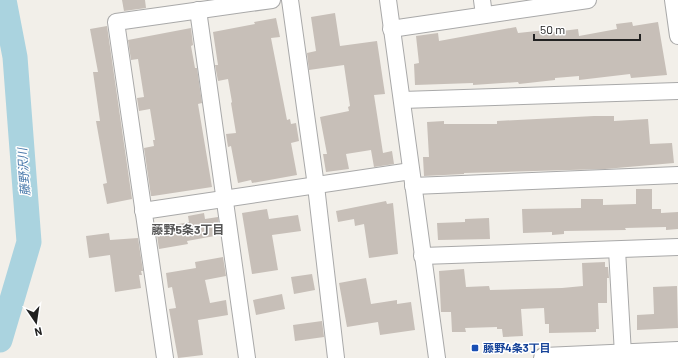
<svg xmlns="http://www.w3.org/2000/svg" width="678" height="358" font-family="Barlow,'Noto Sans JP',sans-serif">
	<rect width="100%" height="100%" fill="#f2efe9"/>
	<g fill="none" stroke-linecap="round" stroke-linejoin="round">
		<path stroke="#aad3df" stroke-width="25" d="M0 340 29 242 15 57 4 0"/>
	</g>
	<g fill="#c7bfb8">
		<path d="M122 0H145L146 8 124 11Z"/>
		<path d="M335 13 340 46 377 41 385 94 374 95 383 153 392 151 394 164 374 167 371 150 346 154 349 169 326 172 323 154H327L320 117 349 111 348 107 350 106 344 65 309 70 307 53 316 51 311 17Z"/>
		<path d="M276 18 280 37 271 38 287 120 290 119 291 124 296 123 299 141 291 143 297 175 252 183 251 180 238 183 231 146 228 147 226 134 236 133 231 103 232 102 228 79 218 81 215 65H218L213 32 255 24 254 22Z"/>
		<path d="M632 22 633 26 658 22 667 75 631 78 630 74 579 80V76L555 78V80L519 84 518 82 473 85V83L415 85 414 64 419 63 416 36 438 33 439 41 516 27 518 33 546 30V33L578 29 579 36 617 29 616 24Z"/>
		<path d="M107 26 132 199 107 204 103 184 107 183 96 121H100L93 72H98L90 29Z"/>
		<path d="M191 28 193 45 191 46 195 68H197L202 103 198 104 212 187 153 196H151L144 148 154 146 153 140H155L150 109 139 111 137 98 144 97 138 59 131 60 128 40Z"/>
		<path d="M594 116H614V121L648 119 650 144 672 143 674 163 605 169 464 173V174L424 176 423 157H429L427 122 444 121V124H497V121Z"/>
		<path d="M636 189H652V209H661V213L678 212V229L666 230V227L625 228 626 230 564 231V234L552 235V232L523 233 522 209 581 208V199H603V205L636 204Z"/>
		<path d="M386 201 387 204 393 203 398 254 369 258 364 224 355 226 354 219 338 222 336 211Z"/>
		<path d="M267 209 269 219 298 215 301 231 272 235 278 270 252 274 242 213Z"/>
		<path d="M204 213 205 219 218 217 220 235 187 241 188 244 159 249 157 235 160 234 159 228 189 222 188 216Z"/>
		<path d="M489 218 490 239 438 240 437 223 465 222V219Z"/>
		<path d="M109 233 110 240 138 238 143 271H141L142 275H139L141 288 115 292 110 255 89 258 86 236Z"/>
		<path d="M223 257 226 276 205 280 210 303 226 300 228 315 198 320 203 355 178 358 169 309 176 308 172 287 168 288 166 273 196 268 195 262Z"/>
		<path d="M605 262V267H608L609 278H607V303H598L599 329H596V332L549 333V324H545L544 308 521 309 523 336 503 337 502 329H497V327L465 328 466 332H452L451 312H441L439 271 464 269 466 287 489 286 490 290 562 288 583 286 582 263Z"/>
		<path d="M312 274 315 290 294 294 291 277Z"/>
		<path d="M366 278 371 304 397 300V304L411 302 415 330 380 335 378 322 347 327 339 283Z"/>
		<path d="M677 286 678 328 637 330V315L654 314 653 287Z"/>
		<path d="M282 294 285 309 256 315 253 300Z"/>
		<path d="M322 321 324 337 295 341 293 325Z"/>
	</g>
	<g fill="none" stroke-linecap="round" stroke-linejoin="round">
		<defs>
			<g id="minor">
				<path d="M290 0 316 186 336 358"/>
				<path d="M388 0 437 358"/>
				<path d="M482 0 484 15"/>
				<path d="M673 0 678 36"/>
				<path d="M198 10 247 358"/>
				<path d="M391 29 588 0"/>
				<path d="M402 100 678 91"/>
				<path d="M413 186 678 175"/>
				<path d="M143 211 411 171"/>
				<path d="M617 250 623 354"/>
				<path d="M422 256 678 247"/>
				<path d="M165 358 116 22 272 0"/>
			</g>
			<path id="tertiary" d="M544 358 678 352"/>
		</defs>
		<use href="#minor" stroke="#a9a9a9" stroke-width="18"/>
		<use href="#tertiary" stroke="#a9a9a9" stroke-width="22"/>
		<use href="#minor" stroke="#fff" stroke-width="16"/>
		<use href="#tertiary" stroke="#fff" stroke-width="20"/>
	</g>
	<rect fill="#1a4fb4" stroke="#fff" stroke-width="1.5" x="471" y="344" width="8" height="8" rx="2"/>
	<g text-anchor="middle" stroke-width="3" stroke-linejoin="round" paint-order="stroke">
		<g font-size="11" font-weight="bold" fill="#164399" stroke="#fff" text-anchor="start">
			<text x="483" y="352">藤野4条3丁目</text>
		</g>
		<g font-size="12" font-style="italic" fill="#4a7aab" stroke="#fff">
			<text transform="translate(24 172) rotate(-94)" y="4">藤野沢川</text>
		</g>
		<g font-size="12" font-weight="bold" fill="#555" stroke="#fff">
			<text x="188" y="234">藤野5条3丁目</text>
		</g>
	</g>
	<g transform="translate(36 322) rotate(167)" stroke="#ffffff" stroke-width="3" paint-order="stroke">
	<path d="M0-3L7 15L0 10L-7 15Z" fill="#222222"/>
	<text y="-6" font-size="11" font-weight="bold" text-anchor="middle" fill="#222222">N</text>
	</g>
	<path d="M534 34v6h106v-6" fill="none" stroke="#222222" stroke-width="2"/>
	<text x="540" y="34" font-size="12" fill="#222222" stroke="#ffffff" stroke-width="3" paint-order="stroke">50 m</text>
</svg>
